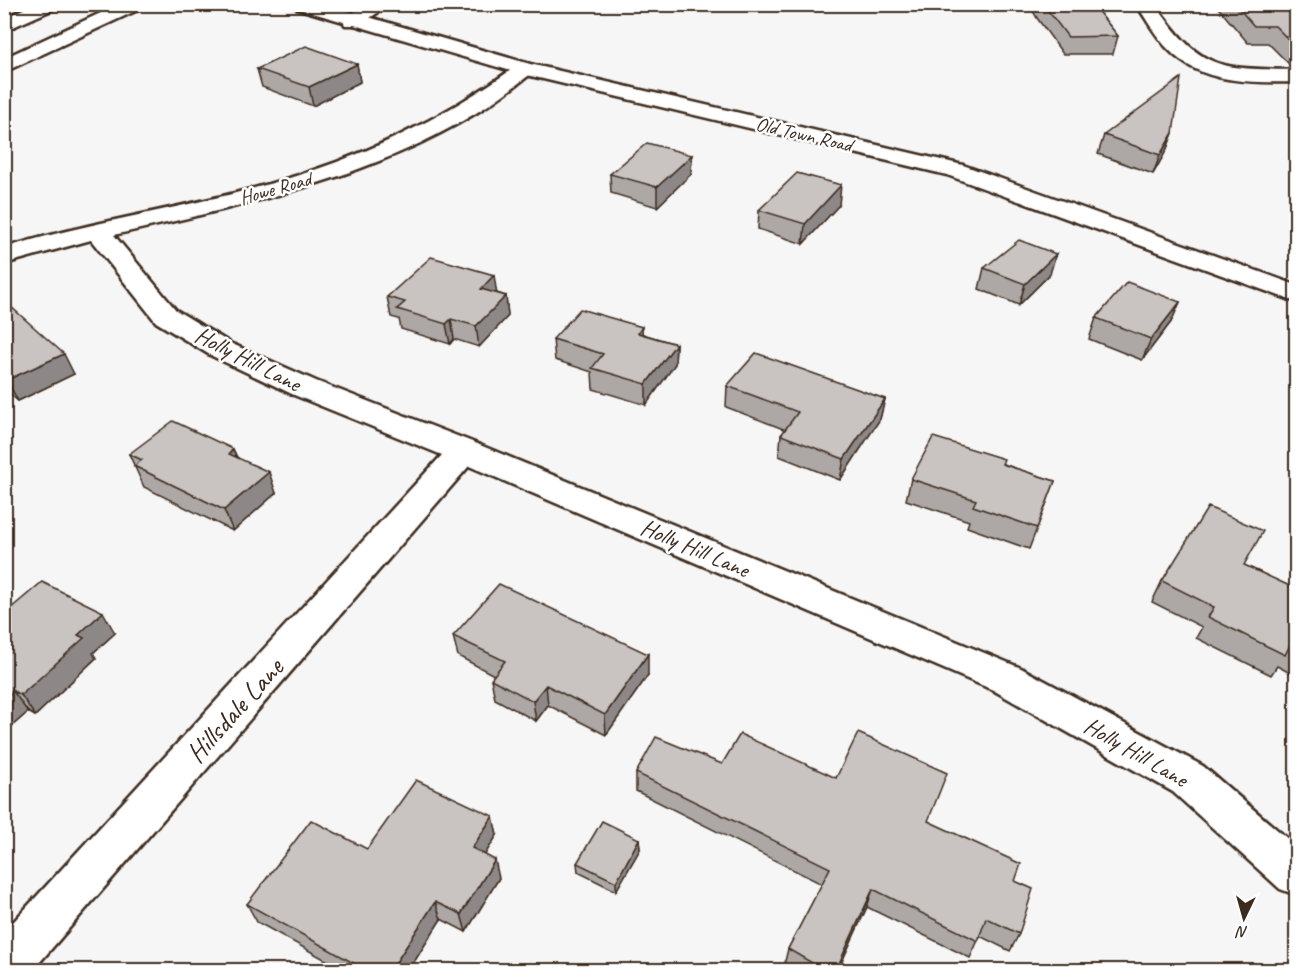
<svg xmlns="http://www.w3.org/2000/svg" width="1301" height="975" font-family="Caveat,sans-serif">
	<rect width="100%" height="100%" fill="#f7f6f6"/>
	<filter id="ink" filterUnits="userSpaceOnUse"><feTurbulence type="fractalNoise" baseFrequency=".0167" numOctaves="2"/><feDisplacementMap in="SourceGraphic" scale="12" xChannelSelector="R" yChannelSelector="G"/><feConvolveMatrix kernelMatrix="1 2 1 2 8 2 1 2 1" color-interpolation-filters="sRGB"/></filter>
	<g filter="url(#ink)">
		<g fill="none" stroke-linecap="round" stroke-linejoin="round">
			<defs>
				<g id="minor">
					<path d="M368 4H391L359 25H345L343 21 345 17Z"/>
					<path d="M1136 4H1155C1202 72 1218 68 1296 70V82C1253 83 1201 84 1169 50 1156 37 1147 20 1136 4Z"/>
					<path d="M525 63 532 65 535 69 532 73C514 87 496 101 476 113 364 181 239 206 114 235L176 310 230 343 316 381 475 443 1021 668 1203 766 1296 846V895L1280 889 1173 792 993 690 469 466 33 970H4V932L442 455 294 395 210 355 156 322 91 240 4 264V248C92 221 182 209 269 184 362 158 439 121 518 65Z"/>
				</g>
				<path id="major" d="M293 4H324L530 64 963 165 1296 285V302L947 175 518 73 296 8Z"/>
				<g id="highway">
					<path d="M34 4H59L56 8 4 31V18Z"/>
					<path d="M120 4H145L142 8 4 72V58Z"/>
				</g>
			</defs>
			<use href="#minor" stroke="#3b2a1e" stroke-width="5"/>
			<use href="#major" stroke="#3b2a1e" stroke-width="5"/>
			<use href="#highway" stroke="#3b2a1e" stroke-width="5"/>
			<use href="#minor" fill="#fff" fill-rule="evenodd"/>
			<use href="#major" fill="#fff" fill-rule="evenodd"/>
			<use href="#highway" fill="#fff" fill-rule="evenodd"/>
		</g>
		<g fill="#ada8a6" stroke="#3b2a1e" stroke-width="1.5">
			<path d="M1029 4H1092L1118 36 1113 54H1063L1037 18Z"/>
			<path d="M1215 4H1296V68H1293L1268 43H1248Z"/>
			<path d="M357 64 360 82 313 106 262 87 257 69Z"/>
			<path d="M1173 133 1166 151 1153 174 1098 154 1104 135Z"/>
			<path d="M610 174H691L657 207 611 193Z"/>
			<path d="M839 205 803 244 758 229 759 210Z"/>
			<path d="M984 268 1050 274 1019 305 979 289Z"/>
			<path d="M497 293 506 296 508 316 479 347 454 339 450 344 401 329 399 319 391 317 387 297Z"/>
			<path d="M1180 302 1171 322 1142 360 1089 339 1096 318Z"/>
			<path d="M4 306 74 374 18 401 4 389Z"/>
			<path d="M643 334 676 344 675 364 646 405 593 389 592 372 555 360 553 339Z"/>
			<path d="M727 386 885 399 880 419 840 480 779 456 781 435 786 430 726 407Z"/>
			<path d="M233 449 237 457 276 493 233 531 144 487 129 454Z"/>
			<path d="M1003 464 1055 481 1029 549 967 527 969 521 906 500 911 479Z"/>
			<path d="M1244 565 1296 589V676L1277 666 1271 675 1196 638 1202 627 1152 602 1162 581Z"/>
			<path d="M4 614 115 633 93 653 96 658 35 716 28 712 4 733Z"/>
			<path d="M453 636 648 675 606 735 548 705 536 721 495 699 491 679 494 675 458 656Z"/>
			<path d="M722 764 928 821 1015 881 1019 934 1010 951 980 936 970 958 867 907 838 970H793L784 965 788 949 822 884 636 791V773Z"/>
			<path d="M497 835 485 854 499 878 466 932 441 919 409 970H344L257 922 247 904Z"/>
			<path d="M639 839 640 849 616 891 578 872 577 863Z"/>
		</g>
		<g fill="#8d8887" stroke="#3b2a1e" stroke-width="1.5">
			<path d="M357 64 360 82 313 106 309 87Z"/>
			<path d="M1173 133 1166 151 1153 174 1160 155Z"/>
			<path d="M692 155 691 174 657 207V187Z"/>
			<path d="M841 185 839 205 803 244 805 224Z"/>
			<path d="M1056 254 1050 274 1019 305 1025 284Z"/>
			<path d="M494 275 497 295 481 289Z"/>
			<path d="M506 296 508 316 479 347 476 326Z"/>
			<path d="M1180 302 1171 322 1142 360 1151 339Z"/>
			<path d="M451 319 454 339 450 344 446 324Z"/>
			<path d="M642 327 643 347 638 333Z"/>
			<path d="M676 344 675 364 646 405V384Z"/>
			<path d="M64 354 74 374 18 401 7 380Z"/>
			<path d="M885 399 880 419 840 480 844 459Z"/>
			<path d="M233 449 241 470 229 454Z"/>
			<path d="M269 472 276 493 233 531 224 510Z"/>
			<path d="M103 612 115 633 93 653 96 658 35 716 21 695 78 635Z"/>
			<path d="M648 654V675L606 735 605 715Z"/>
			<path d="M546 685 548 705 536 721 533 701Z"/>
			<path d="M13 691 28 712 4 733V699Z"/>
			<path d="M493 816 497 835 477 867 472 848Z"/>
			<path d="M639 839 640 849 616 891V882Z"/>
			<path d="M495 860 499 878 466 932 461 914Z"/>
			<path d="M873 889 867 907 838 970H836Z"/>
			<path d="M435 902 441 919 409 970H391Z"/>
		</g>
		<g fill="#c9c3c1" stroke="#3b2a1e" stroke-width="1.5">
			<path d="M1043 4H1092L1118 36 1068 37Z"/>
			<path d="M1235 4H1296V47L1275 26H1254Z"/>
			<path d="M306 46 357 64 309 87 257 69Z"/>
			<path d="M1181 78 1173 133 1160 155 1104 135Z"/>
			<path d="M647 143 692 155 657 187 610 174Z"/>
			<path d="M797 173 841 185 805 224 759 210Z"/>
			<path d="M1019 240 1056 254 1025 284 984 268Z"/>
			<path d="M431 257 494 275 481 289 506 296 476 326 451 319 446 324 397 309 405 302 387 297Z"/>
			<path d="M1127 282 1180 302 1151 339 1096 318Z"/>
			<path d="M9 305 64 354 7 380 4 378V306Z"/>
			<path d="M580 309 642 327 638 333 676 344 646 384 592 368 603 354 553 339Z"/>
			<path d="M756 353 885 399 844 459 781 435 798 412 727 386Z"/>
			<path d="M173 421 233 449 229 454 269 472 224 510 134 466 142 460 129 454Z"/>
			<path d="M933 437 1004 459 1002 464 1055 481 1037 528 973 506 976 500 911 479Z"/>
			<path d="M1208 507 1263 531 1244 565 1296 589V649L1290 645 1285 655 1208 617 1214 607 1162 581Z"/>
			<path d="M42 582 103 612 78 635 84 638 21 695 13 691 4 699V614Z"/>
			<path d="M499 584 648 654 605 715 546 685 533 701 491 679 505 661 453 636Z"/>
			<path d="M858 733 947 773 928 821 1021 864 1015 881 1033 889 1019 934 986 918 978 941 873 889 836 970H824L788 949 830 868 636 773 656 737 722 764 740 734 836 778Z"/>
			<path d="M416 780 493 816 472 848 495 860 461 914 435 902 391 970H366L247 904 311 820 367 849Z"/>
			<path d="M602 821 639 839 616 882 577 863Z"/>
		</g>
	</g>
	<g text-anchor="middle" stroke-width="5" stroke-linejoin="round" paint-order="stroke">
		<g font-size="20" fill="#3b2a1e" stroke="#fff">
			<text transform="translate(804 134) rotate(13)" y="7">Old Town Road</text>
			<text transform="translate(275 188) rotate(-16)" y="7">Howe Road</text>
		</g>
		<g font-size="24" fill="#3b2a1e" stroke="#fff">
			<text transform="translate(248 359) rotate(27)" y="8">Holly Hill Lane</text>
			<text transform="translate(695 548) rotate(23)" y="8">Holly Hill Lane</text>
			<text transform="translate(1136 752) rotate(30)" y="8">Holly Hill Lane</text>
		</g>
		<g font-size="28" fill="#3b2a1e" stroke="#fff">
			<text transform="translate(234 710) rotate(-48)" y="10">Hillsdale Lane</text>
		</g>
	</g>
	<rect width="1301" height="975" fill="none" stroke="#fff" stroke-width="24"/>
	<rect x="12" y="12" width="1277" height="951" fill="none" stroke="#3b2a1e" stroke-width="2" filter="url(#ink)"/>
	<g transform="translate(1244 918) rotate(185)" stroke="#ffffff" stroke-width="4.5" paint-order="stroke">
	<path d="M0-4.5L10 22L0 15L-10 22Z" fill="#3b2a1e"/>
	<text y="-9" font-size="16" font-weight="bold" text-anchor="middle" fill="#3b2a1e">N</text>
	</g>
</svg>
